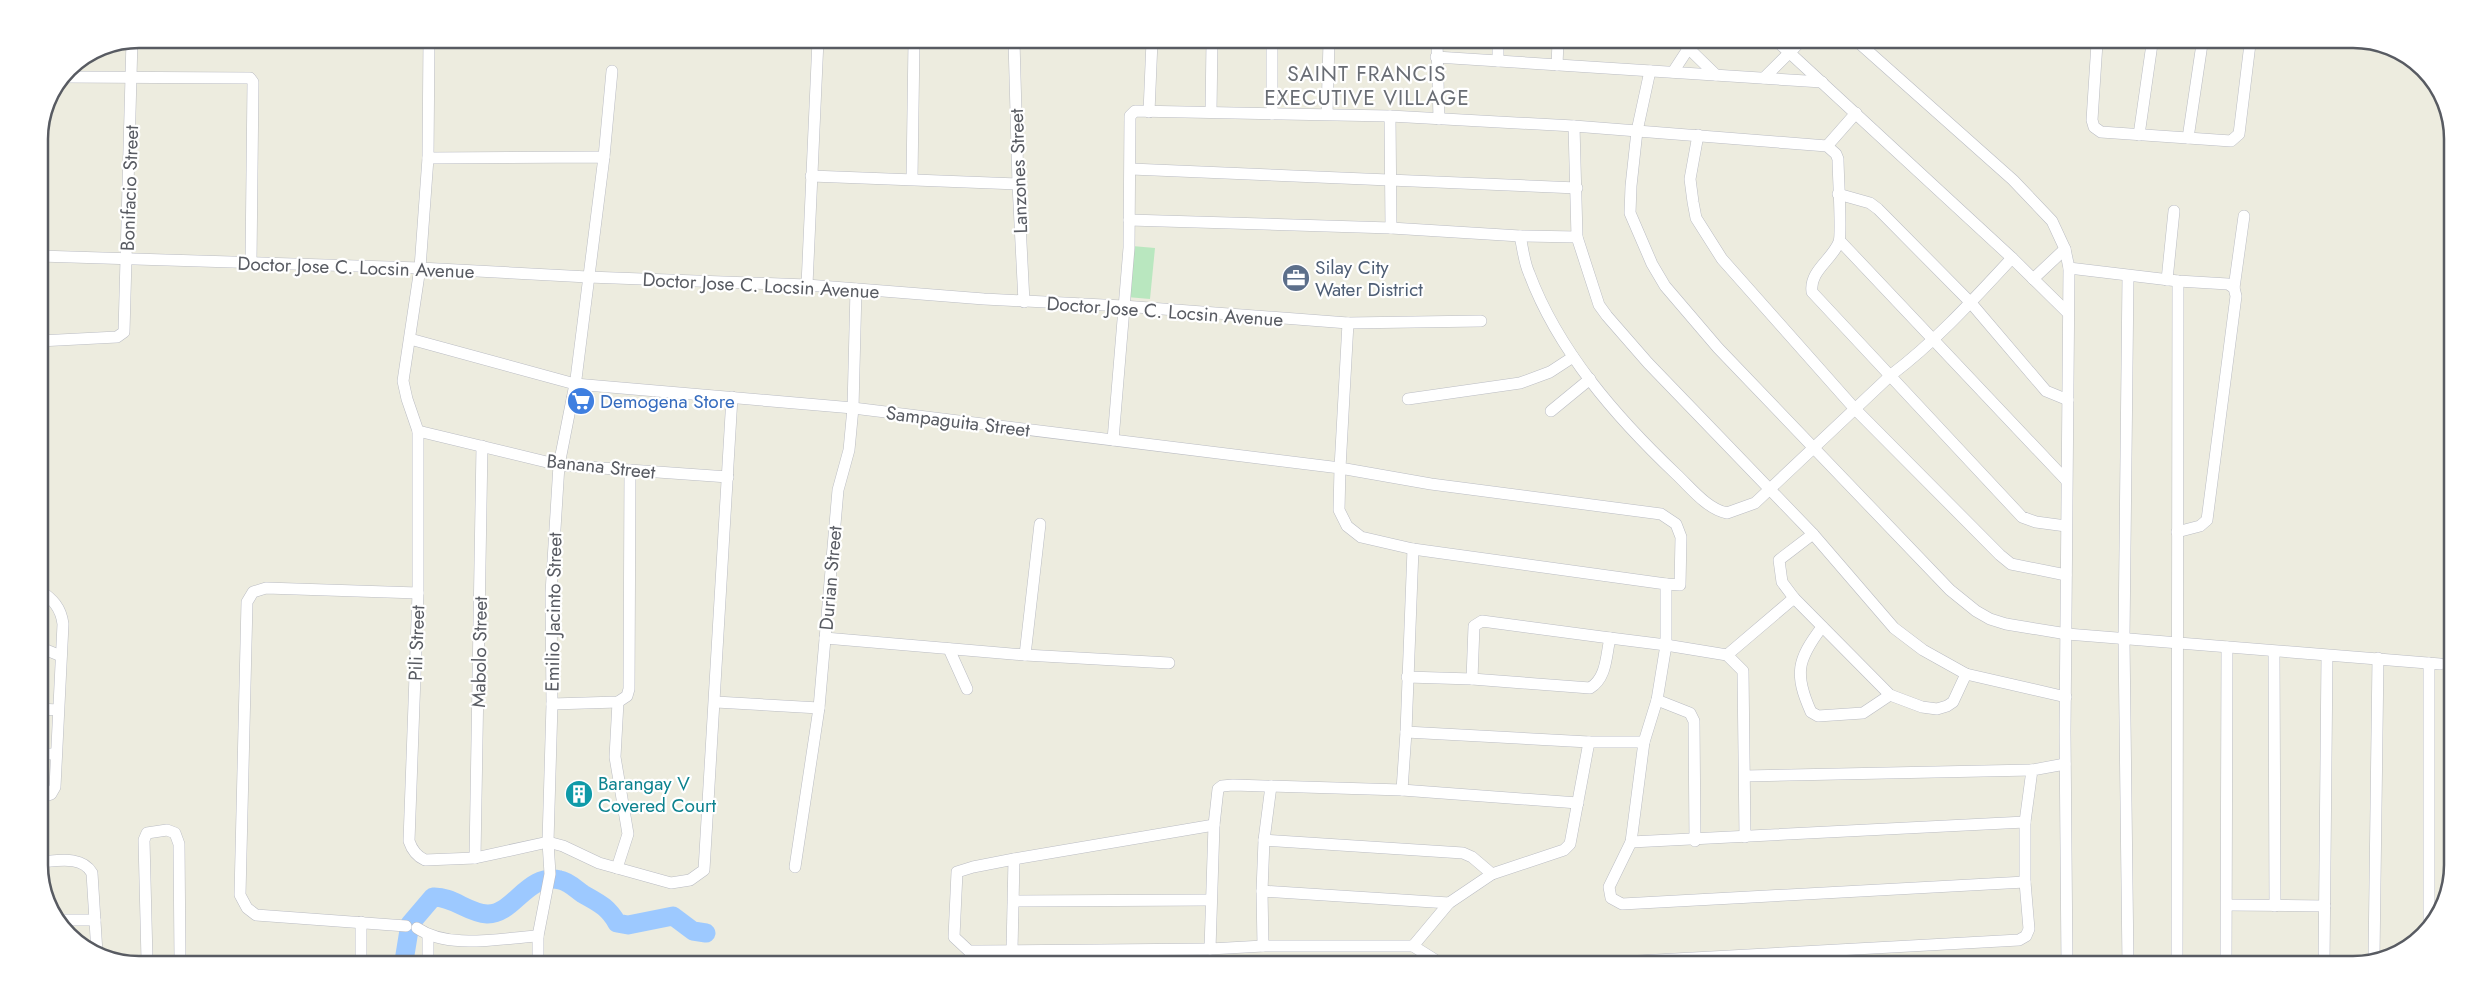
<svg xmlns="http://www.w3.org/2000/svg" width="2492" height="1004" font-family="Jost,sans-serif">
	<rect width="100%" height="100%" fill="#edecdf"/>
	<path fill="#b9e7bf" d="M1132 246 1155 248 1150 299 1127 297Z"/>
	<g fill="none" stroke-linecap="round" stroke-linejoin="round">
		<path stroke="#9dc9ff" stroke-width="19" d="M404 961 410 924 433 897C452 896 468 913 487 914 514 915 527 872 560 880 568 881 577 890 583 894 599 903 608 907 617 923L628 925 673 916 693 931 706 933"/>
		<defs>
			<g id="minor">
				<path d="M429 39 428 158 420 268 403 381 407 399 418 431V593L409 841C412 850 416 856 425 860L475 858 548 842 563 846 599 863 671 883 690 880 704 870 732 397"/>
				<path d="M1014 41 1018 184 1024 302"/>
				<path d="M1437 42 1439 119"/>
				<path d="M1682 42 1716 75"/>
				<path d="M1779 43 2012 258 2067 312"/>
				<path d="M1859 43 2013 180 2052 221 2065 249 2069 268 2065 732 2067 965"/>
				<path d="M2097 43 2092 120 2094 127 2101 132 2231 141 2239 134 2250 44"/>
				<path d="M1436 57 1822 82"/>
				<path d="M1498 61V42"/>
				<path d="M1557 65 1558 42"/>
				<path d="M1650 71 1637 131 1631 186 1630 213 1652 264 1665 286 1718 348 1950 590 1976 611 1990 619 2006 624 2067 634 2440 664"/>
				<path d="M1673 72 1688 49"/>
				<path d="M62 77 250 78 253 82 251 262"/>
				<path d="M1764 78 1799 43"/>
				<path d="M1149 112 1152 41"/>
				<path d="M1211 112 1212 41"/>
				<path d="M1327 113 1329 42"/>
				<path d="M1272 114V41"/>
				<path d="M1390 116 1391 228"/>
				<path d="M1574 126 1577 237 1599 305 1607 316 1648 363 1813 534 1894 628 1923 650 1966 674 2066 697"/>
				<path d="M1698 135 1690 179 1693 202 1696 218 1722 259 1855 409 2000 555 2011 564 2066 575"/>
				<path d="M2139 135 2152 44"/>
				<path d="M2188 138 2202 44"/>
				<path d="M1827 146 1856 113"/>
				<path d="M604 157 612 71"/>
				<path d="M428 158 604 157 576 379 559 465 551 593 552 704 548 842 550 874 538 936V961"/>
				<path d="M1131 169 1577 188"/>
				<path d="M811 176 1018 184"/>
				<path d="M912 178 914 41"/>
				<path d="M1838 194 1870 203 1878 209 1971 303 2046 391 2068 400"/>
				<path d="M1129 220 1391 228 1520 236 1577 237"/>
				<path d="M1520 236C1523 249 1524 262 1529 273 1558 351 1617 418 1676 474 1691 488 1707 509 1727 513L1755 503 1891 375C1936 341 1974 299 2012 258"/>
				<path d="M1840 241 2066 480"/>
				<path d="M39 256 420 268 588 277 807 285 984 299 1123 306 1348 323 1481 321"/>
				<path d="M2069 268 2178 281 2228 284 2234 288 2236 296 2207 520 2200 526 2177 532"/>
				<path d="M2033 279 2065 249"/>
				<path d="M2167 280 2174 211"/>
				<path d="M807 285 818 40"/>
				<path d="M2234 288 2244 216"/>
				<path d="M1348 323 1340 468 1431 484 1661 514 1676 524 1681 537 1680 585 1666 584"/>
				<path d="M410 339 575 384 853 408 1340 468 1339 510 1347 526 1361 537 1413 549 1666 584V645L1610 638C1606 655 1607 678 1590 688L1472 679 1407 677"/>
				<path d="M39 341 117 337 124 332 132 40"/>
				<path d="M1408 399 1520 383 1550 372 1573 357"/>
				<path d="M1551 411 1590 379"/>
				<path d="M418 431 559 465 728 477"/>
				<path d="M1113 440 1129 248 1130 116 1135 111 1390 116 1574 126 1827 146 1836 154 1838 159C1838 173 1842 233 1839 242 1832 260 1809 271 1812 292L2022 517 2036 522 2066 526"/>
				<path d="M1813 534 1779 560 1782 582 1794 598 1890 695 1922 707 1937 709 1947 706 1953 702 1966 674"/>
				<path d="M39 590C53 599 61 608 63 624L55 787 51 794 39 798"/>
				<path d="M1822 627C1797 660 1794 674 1811 712L1818 716 1863 713 1890 695"/>
				<path d="M825 638 1025 655 1169 663"/>
				<path d="M39 647 61 656"/>
				<path d="M949 649 967 689"/>
				<path d="M2274 652 2275 906"/>
				<path d="M1025 655 1040 524"/>
				<path d="M1727 655 1794 598"/>
				<path d="M1472 679 1474 626 1482 621 1610 638"/>
				<path d="M1657 700 1666 645 1727 655 1743 671 1745 837"/>
				<path d="M716 702 819 708"/>
				<path d="M552 704 618 702 627 696 629 689 630 470"/>
				<path d="M39 709 58 710"/>
				<path d="M1406 732 1589 742"/>
				<path d="M1644 742 1657 700 1690 713 1694 721 1695 841"/>
				<path d="M39 754H56"/>
				<path d="M1745 776 2032 770"/>
				<path d="M1402 790 1406 732 1413 549"/>
				<path d="M1264 840 1271 786"/>
				<path d="M1631 842 2025 822"/>
				<path d="M475 858 482 446"/>
				<path d="M39 862C57 861 82 855 92 873L97 953"/>
				<path d="M795 867 819 708 838 490 849 450 853 408 856 289"/>
				<path d="M617 868 628 834 615 757 618 702"/>
				<path d="M1262 891 1449 903"/>
				<path d="M1015 901 1211 900"/>
				<path d="M2227 905 2325 906"/>
				<path d="M57 920H95"/>
				<path d="M361 922V960"/>
				<path d="M2429 925V663"/>
				<path d="M406 926 256 915 247 908 240 895 247 602 253 592 266 588 418 593"/>
				<path d="M417 928C449 950 500 938 538 936"/>
				<path d="M1263 946 1262 891 1264 840 1463 853 1472 857 1492 874"/>
				<path d="M1413 946 1449 903 1492 874 1564 850 1570 844 1589 742H1644L1631 842 1609 887 1611 898 1622 904 2025 882"/>
				<path d="M1210 949 979 951H969L954 937 957 872 973 867 1014 859 1214 825"/>
				<path d="M1012 950 1014 859"/>
				<path d="M2374 958 2378 658"/>
				<path d="M147 960 144 840 147 833 167 830 175 833 179 844 180 960"/>
				<path d="M428 961V936"/>
				<path d="M1440 963 1413 946H1263L1210 949 1214 825 1218 789 1222 786 1233 785 1402 790 1578 803"/>
				<path d="M1601 963 2019 940 2026 936 2029 929 2025 882V822L2032 770 2065 764"/>
				<path d="M2128 965 2124 639 2128 276"/>
				<path d="M2177 965 2178 281"/>
				<path d="M2226 965 2227 647"/>
				<path d="M2324 965 2327 656"/>
			</g>
		</defs>
		<use href="#minor" stroke="#babcc3" stroke-width="12"/>
		<use href="#minor" stroke="#fff" stroke-width="11"/>
	</g>
	<defs>
		<symbol id="office-disc" viewBox="-11 -11 22 22"><circle r="9.5" fill="#5c6f8a" stroke="#fff"/><path d="M-6-3h4V-5.5h4V-3h4V5H-6ZM-1-4.5V-3h2v-1.5ZM-6 0V1H6V0Z" fill="#fff"/></symbol>
		<symbol id="supermarket-disc" viewBox="-11 -11 22 22"><circle r="9.5" fill="#3f7fe0" stroke="#fff"/><path d="M-6-5.5h2.5l.6 2H6L4.5 2H-2.5L-4.4-4H-6ZM-1.5 3.2a1.3 1.3 0 1 0 .1 0ZM3 3.2a1.3 1.3 0 1 0 .1 0Z" fill="#fff"/></symbol>
		<symbol id="building-disc" viewBox="-11 -11 22 22"><circle r="9.5" fill="#0f9aa8" stroke="#fff"/><path d="M-4-6H4V6H1V3H-1V6H-4ZM-2.5-4.3h1.7v1.8h-1.7ZM.8-4.3h1.7v1.8H.8ZM-2.5-1h1.7V.8h-1.7ZM.8-1h1.7V.8H.8Z" fill="#fff"/></symbol>
	</defs>
	<g fill-rule="evenodd">
		<use href="#office-disc" x="1280" y="262" width="32" height="32"/>
		<use href="#supermarket-disc" x="565" y="385" width="32" height="32"/>
		<use href="#building-disc" x="563" y="778" width="32" height="32"/>
	</g>
	<g text-anchor="middle" stroke-width="4.5" stroke-linejoin="round" paint-order="stroke">
		<g font-size="19" fill="#585b62" stroke="#fff">
			<text transform="translate(1018 171) rotate(-92)" y="7">Lanzones Street</text>
			<text transform="translate(129 188) rotate(-88)" y="7">Bonifacio Street</text>
			<text transform="translate(356 267) rotate(2)" y="7">Doctor Jose C. Locsin Avenue</text>
			<text transform="translate(761 285) rotate(3)" y="7">Doctor Jose C. Locsin Avenue</text>
			<text transform="translate(1165 311) rotate(4)" y="7">Doctor Jose C. Locsin Avenue</text>
			<text transform="translate(958 421) rotate(7)" y="7">Sampaguita Street</text>
			<text transform="translate(601 466) rotate(6)" y="7">Banana Street</text>
			<text transform="translate(830 578) rotate(-85)" y="7">Durian Street</text>
			<text transform="translate(553 612) rotate(-89)" y="7">Emilio Jacinto Street</text>
			<text transform="translate(416 643) rotate(-88)" y="7">Pili Street</text>
			<text transform="translate(479 652) rotate(-89)" y="7">Mabolo Street</text>
		</g>
		<g font-size="19" fill="#4e5e75" stroke="#fff" text-anchor="start">
			<text x="1315" y="274">Silay City<tspan x="1315" dy="22">Water District</tspan></text>
		</g>
		<g font-size="19" fill="#366cbe" stroke="#fff" text-anchor="start">
			<text x="600" y="408">Demogena Store</text>
		</g>
		<g font-size="19" fill="#0d838f" stroke="#fff" text-anchor="start">
			<text x="598" y="790">Barangay V<tspan x="598" dy="22">Covered Court</tspan></text>
		</g>
		<g font-size="21" letter-spacing="1" fill="#696d74" stroke="#fff">
			<text x="1367" y="81">SAINT FRANCIS<tspan x="1367" dy="24">EXECUTIVE VILLAGE</tspan></text>
		</g>
	</g>
	<path d="M0 0H2492V1004H0ZM139 48H2353A91 91 0 0 1 2444 139V865A91 91 0 0 1 2353 956H139A91 91 0 0 1 48 865V139A91 91 0 0 1 139 48Z" fill="#fff" fill-rule="evenodd"/>
	<path fill="none" stroke="#585b62" stroke-width="2.5" d="M139 48H2353A91 91 0 0 1 2444 139V865A91 91 0 0 1 2353 956H139A91 91 0 0 1 48 865V139A91 91 0 0 1 139 48Z"/>
</svg>
